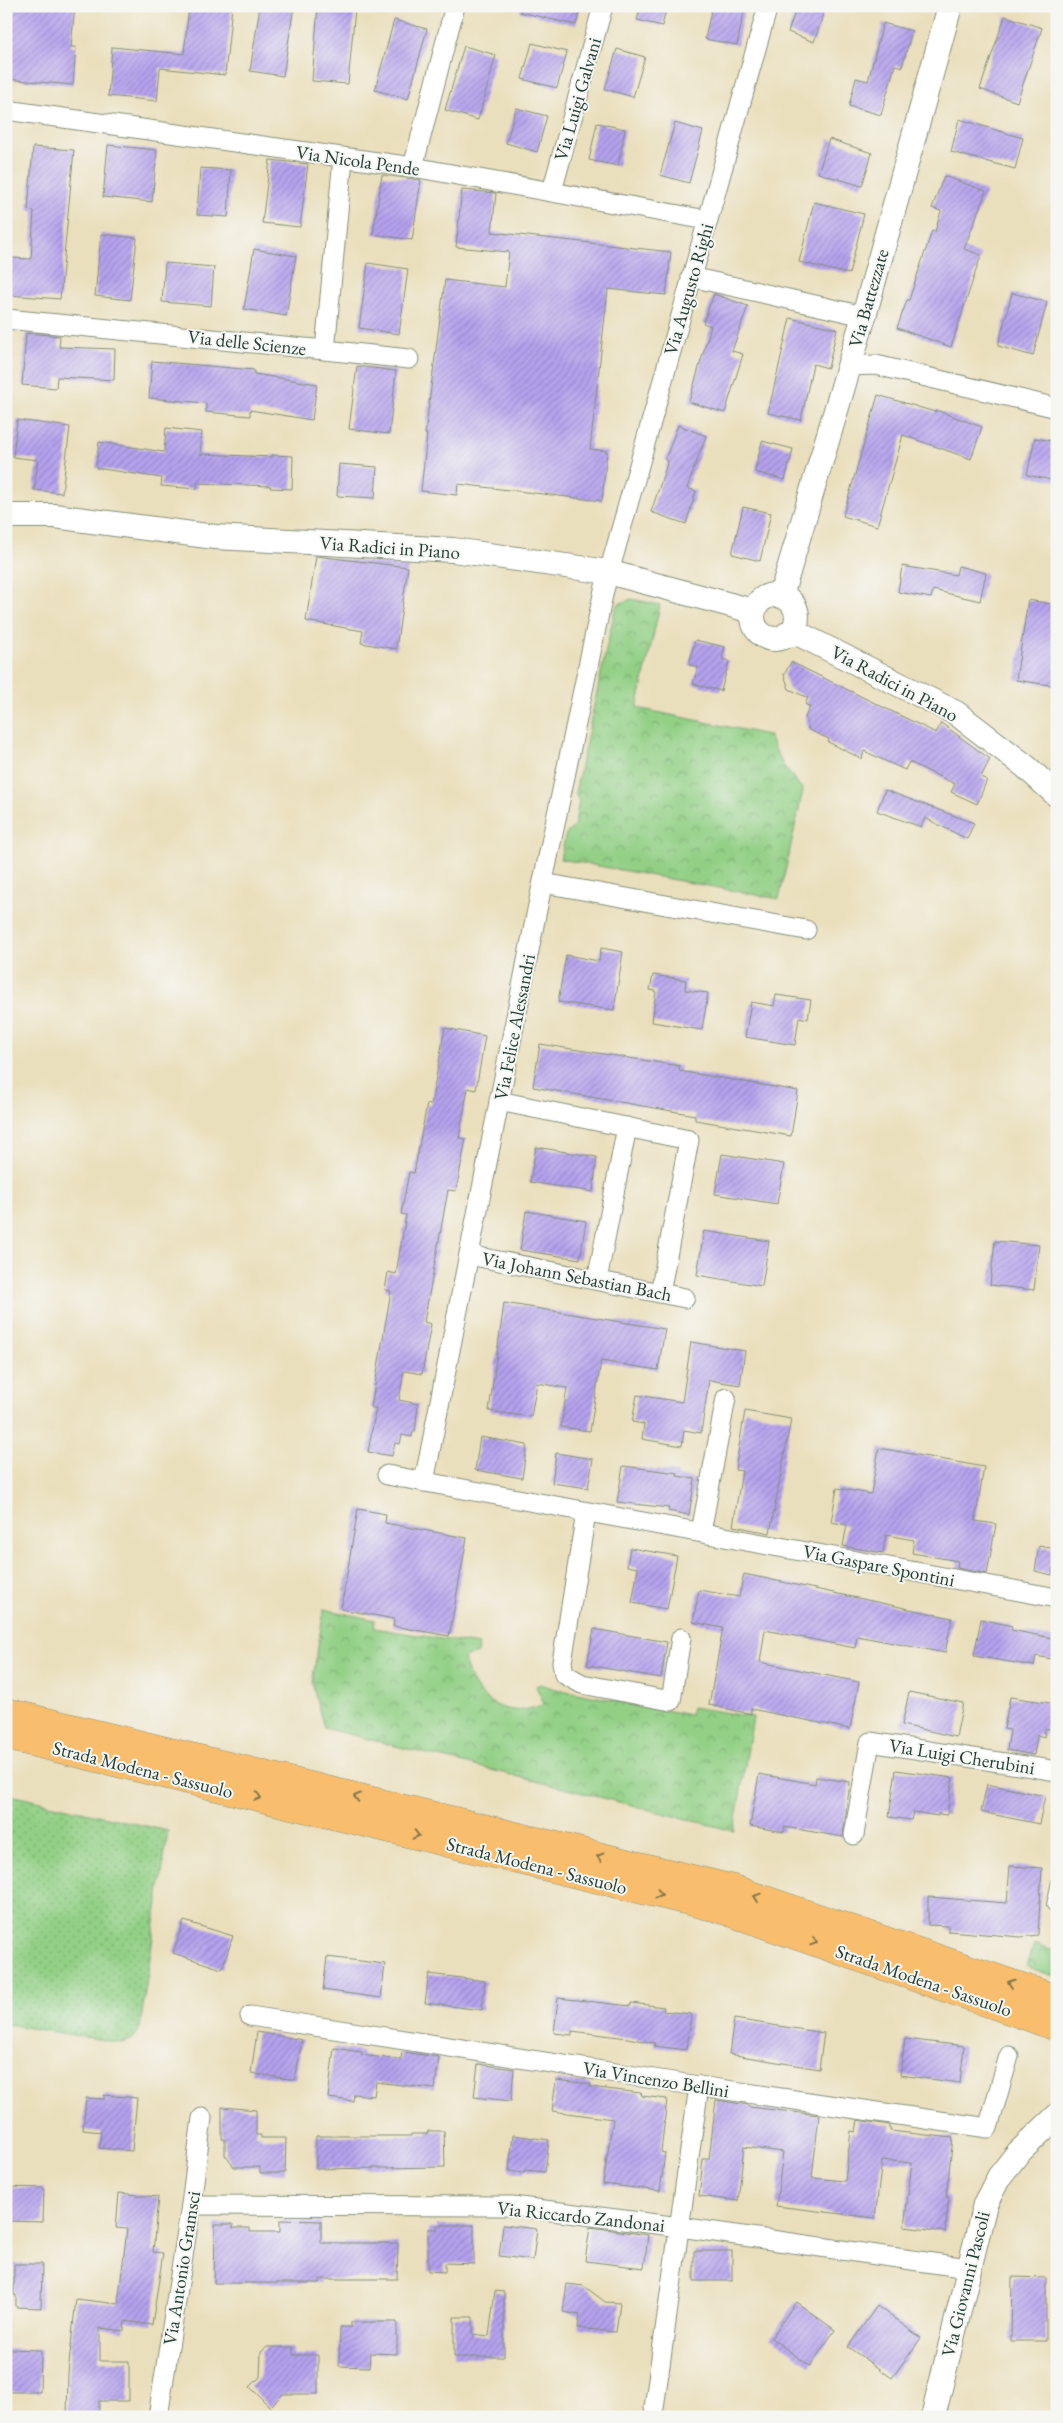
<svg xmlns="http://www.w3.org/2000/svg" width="1063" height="2423" font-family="'EB Garamond',serif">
	<defs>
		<pattern id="grass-dots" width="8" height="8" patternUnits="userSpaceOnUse" patternTransform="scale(1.25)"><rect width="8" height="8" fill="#93d086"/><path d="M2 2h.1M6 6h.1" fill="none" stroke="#77aa6e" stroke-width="1.8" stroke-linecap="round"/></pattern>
		<pattern id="park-crowns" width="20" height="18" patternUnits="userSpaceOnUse" patternTransform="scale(1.25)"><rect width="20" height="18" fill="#93d086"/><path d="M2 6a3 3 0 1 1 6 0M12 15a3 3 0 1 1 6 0" fill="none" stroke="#77aa6e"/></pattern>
		<pattern id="building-hatch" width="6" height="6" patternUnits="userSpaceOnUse" patternTransform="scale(1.25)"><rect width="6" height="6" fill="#b6a2ef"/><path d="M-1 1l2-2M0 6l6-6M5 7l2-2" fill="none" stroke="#9385c2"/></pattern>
	</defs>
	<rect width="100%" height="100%" fill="#f6f6f2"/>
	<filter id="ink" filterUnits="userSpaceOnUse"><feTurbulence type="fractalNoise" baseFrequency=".02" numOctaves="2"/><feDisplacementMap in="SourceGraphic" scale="10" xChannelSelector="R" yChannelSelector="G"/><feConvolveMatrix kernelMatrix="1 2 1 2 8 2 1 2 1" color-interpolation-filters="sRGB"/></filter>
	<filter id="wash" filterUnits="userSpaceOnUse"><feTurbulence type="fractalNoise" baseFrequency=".0096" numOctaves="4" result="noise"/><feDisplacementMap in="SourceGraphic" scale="20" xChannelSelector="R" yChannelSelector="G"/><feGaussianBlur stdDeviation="1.12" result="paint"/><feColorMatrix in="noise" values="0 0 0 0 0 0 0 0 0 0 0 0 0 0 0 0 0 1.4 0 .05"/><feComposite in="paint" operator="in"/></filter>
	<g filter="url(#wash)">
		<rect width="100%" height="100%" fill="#eadfbc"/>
		<path fill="url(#grass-dots)" stroke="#59865d" d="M6 1794 168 1831 140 2028C136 2038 131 2041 121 2043L6 2024Z"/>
		<g fill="url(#park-crowns)" stroke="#59865d">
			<path d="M631 599 660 605 637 708 768 735 783 765 803 790 779 899 560 859 566 834 574 827 579 801 575 793 615 609 619 604Z"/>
			<path d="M324 1609 375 1620 374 1628 479 1645 477 1653 464 1658C472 1698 504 1722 544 1704L536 1686 540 1684 556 1689 690 1715 692 1707 753 1717 734 1831 324 1728 312 1683Z"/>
			<path d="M1057 1940V1977L1027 1967 1034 1944 1053 1951Z"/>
		</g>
		<g id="blocks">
			<g fill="url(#building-hatch)">
				<path d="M12 6H75L71 47H76L73 85 6 79V58Z"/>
				<path d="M189 6H232L225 75 160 68 157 101 108 96 112 47 184 54Z"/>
				<path d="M260 6H294L283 76 250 71Z"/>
				<path d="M318 6 355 8 348 84 312 81Z"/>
				<path d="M521 6H581L576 25 520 12Z"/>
				<path d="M641 6H667L662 26 637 20Z"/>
				<path d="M712 6H745L737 45 705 39Z"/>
				<path d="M797 6H826L814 42 788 32Z"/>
				<path d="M1005 16 1042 28 1017 102 980 89Z"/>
				<path d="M394 20 427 29 408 99 375 90Z"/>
				<path d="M883 23 912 31 902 67 895 65 881 115 849 106 856 78 868 81Z"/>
				<path d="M532 43 567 52 557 88 522 79Z"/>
				<path d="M464 46 496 55 478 120 445 110Z"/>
				<path d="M617 49 645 57 633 97 605 89Z"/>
				<path d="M516 108 547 116 537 152 506 143Z"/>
				<path d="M959 119 1023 138 1015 169 951 152Z"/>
				<path d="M597 123 625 129 618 166 589 160Z"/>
				<path d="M675 123 703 131 689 183 660 175Z"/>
				<path d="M829 139 872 153 862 186 818 173Z"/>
				<path d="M108 145 157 150 152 202 103 197Z"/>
				<path d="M33 147 74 150 60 299 9 295 11 258 31 259 34 211 28 210Z"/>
				<path d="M270 160 308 164 300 227 262 223Z"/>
				<path d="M200 168 231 170 228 217 197 215Z"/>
				<path d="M382 175 421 180 412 240 373 234Z"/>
				<path d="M944 176 986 191 964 249 981 255 951 347 897 328 907 300H909L932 231 935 232 941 211 932 208Z"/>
				<path d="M462 190 496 193 492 232 671 252 666 295 608 289 590 449 607 451 602 501 458 484 457 495 421 491 427 434H425L445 280 505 287 509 252 456 247Z"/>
				<path d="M814 202 864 214 849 274 799 262Z"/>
				<path d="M101 234 137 238 130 300 95 296Z"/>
				<path d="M254 249 296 256 286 316 244 309Z"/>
				<path d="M165 263 214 267 211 306 162 302Z"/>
				<path d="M368 263 408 269 399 334 359 328Z"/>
				<path d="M1012 293 1047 302 1033 356 998 346Z"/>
				<path d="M714 294 748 306 732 351 743 354 725 413 689 402 711 326 703 323Z"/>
				<path d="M790 318 837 329 828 368 813 364 801 420 768 413Z"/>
				<path d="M26 333 60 336 59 347 115 349 114 380 57 377 56 388 22 385Z"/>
				<path d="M152 361 254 370V374L317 384 312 420 250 410V416L206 412V403L149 398Z"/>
				<path d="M357 366 396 371 389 434 349 429Z"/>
				<path d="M878 395 935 412 936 410 982 427 971 459 903 435 877 526 843 516Z"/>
				<path d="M17 420 70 427 62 493 34 490 38 460 13 457Z"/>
				<path d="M678 425 706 436 687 488 696 491 686 524 651 512 668 461 665 460Z"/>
				<path d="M166 428 202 432 200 454 272 457V455L293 456 292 489 270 488 271 486 197 483V489L161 486 162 478 96 468 99 442 164 452Z"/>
				<path d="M1035 438 1057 442V481L1027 475Z"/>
				<path d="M762 441 793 449 785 480 755 472Z"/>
				<path d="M339 464 377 467 375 498 337 496Z"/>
				<path d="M743 507 771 513 760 561 732 554Z"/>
				<path d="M316 556 408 567 396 649 361 643 363 631 306 621Z"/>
				<path d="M902 566 956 575 958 566 986 573 980 601 933 590 931 598 898 592Z"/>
				<path d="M1028 600 1057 605V686L1016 680Z"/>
				<path d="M695 640 725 647 722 659 729 661 721 691 693 684 698 667 689 665Z"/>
				<path d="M791 662 936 733 941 723 990 759 981 777 987 780 977 804 951 792 955 784 909 762 905 770 864 751 862 759 828 742 829 739 809 730 805 717 810 707 805 704 808 698 789 689 784 675Z"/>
				<path d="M885 790 974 823 967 839 925 818 921 827 877 811Z"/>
				<path d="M601 948 623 952 614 1010 558 1002 566 955 599 961Z"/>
				<path d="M653 975 686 980 685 990 708 993 702 1030 652 1022 656 991 650 990Z"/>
				<path d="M776 995 811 1000 808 1019 799 1017 795 1045 745 1037 751 1002 774 1006Z"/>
				<path d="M445 1028 485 1036 476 1090 468 1088 459 1138 466 1139 456 1191 448 1190 437 1251 424 1322 431 1324 422 1374 404 1371 399 1400 418 1404 415 1432 413 1431 412 1437 402 1435 400 1444 395 1443 392 1456 368 1452 376 1408H371L391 1291 385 1290 388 1272 396 1274 406 1215 401 1214 409 1172 414 1173 427 1104 431 1105Z"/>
				<path d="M540 1044 680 1066 679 1071 798 1091 791 1136 695 1120V1115L533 1087Z"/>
				<path d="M536 1147 597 1157 593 1192 530 1182Z"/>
				<path d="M722 1154 784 1164 777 1204 715 1194Z"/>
				<path d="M526 1211 586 1221 580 1259 520 1250Z"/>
				<path d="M704 1231 769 1241 762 1286 697 1275Z"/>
				<path d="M995 1241 1039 1245 1034 1290 990 1285Z"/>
				<path d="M504 1303 665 1329 658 1370 601 1361 590 1431 561 1427 567 1388 537 1383 531 1417 489 1411Z"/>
				<path d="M691 1342 745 1351 740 1385 709 1380 701 1433 684 1430 682 1446 642 1439 644 1424 632 1422 637 1395 682 1402Z"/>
				<path d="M745 1411 791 1419 770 1533 733 1526 742 1471 735 1470Z"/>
				<path d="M480 1437 527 1445 522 1478 475 1470Z"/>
				<path d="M879 1448 984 1467 975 1521 996 1524 987 1574 957 1568 958 1561 912 1553 914 1540 886 1535 883 1553 843 1546 847 1525 831 1522 837 1488 871 1494Z"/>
				<path d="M556 1453 593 1459 588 1488 552 1483Z"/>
				<path d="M623 1466 678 1473 677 1476 695 1479 689 1515 668 1511 669 1508 617 1502Z"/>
				<path d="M358 1509 386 1514 385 1523 467 1538 449 1636 393 1626 394 1619 341 1609Z"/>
				<path d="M1039 1546 1057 1549 1052 1575 1035 1571Z"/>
				<path d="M630 1548 677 1556 667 1609 632 1603 638 1568 627 1566Z"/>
				<path d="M744 1574 952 1618 945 1653 857 1636 855 1648 765 1630 760 1662 859 1682 850 1729 751 1709V1714L709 1705 723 1628 693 1622 699 1590 739 1597Z"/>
				<path d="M981 1619 1012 1626 1011 1630 1057 1639V1660L1036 1656 1034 1666 974 1656Z"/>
				<path d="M594 1629 667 1642 661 1678 587 1665Z"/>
				<path d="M909 1692 963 1703 956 1737 902 1725Z"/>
				<path d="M1010 1697 1057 1704V1731L1045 1728 1044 1737 1037 1735 1034 1755 1007 1750 1010 1730 1004 1729Z"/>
				<path d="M896 1770 953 1778 947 1815 938 1814V1816L913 1812 911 1820 889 1817Z"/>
				<path d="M759 1774 815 1784 816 1777 850 1782 843 1837 784 1827V1832L750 1826Z"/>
				<path d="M987 1784 1045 1796 1039 1824 981 1812Z"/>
				<path d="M1010 1866 1042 1868 1038 1935 1021 1937 948 1931V1926L928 1925V1897L1007 1903Z"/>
				<path d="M184 1921 233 1936 222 1969 173 1953Z"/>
				<path d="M327 1957 385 1964 381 1998 323 1990Z"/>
				<path d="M429 1974 485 1981 482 2010 425 2003Z"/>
				<path d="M558 1998 631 2006V2003L664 2007 663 2011 691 2014 687 2050 654 2046 655 2043 627 2038 572 2031V2035L554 2033Z"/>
				<path d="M734 2019 824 2033 819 2069 729 2054Z"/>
				<path d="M257 2032 302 2040 295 2080 251 2073Z"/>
				<path d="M905 2039 964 2046 960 2083 900 2075Z"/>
				<path d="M334 2048 362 2052 361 2055 401 2060 402 2052 439 2057 435 2089 376 2082 374 2096 354 2094 353 2101 328 2098Z"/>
				<path d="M478 2064 514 2069 511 2101 474 2097Z"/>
				<path d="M556 2080 591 2084 590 2087 641 2093 642 2096 667 2099 661 2152 665 2153 660 2191 603 2184 613 2119 552 2111Z"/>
				<path d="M104 2095 137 2098 132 2151 99 2148 101 2132 83 2130 86 2098 104 2099Z"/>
				<path d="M716 2100 749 2105V2107L819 2115 812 2178 845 2181 851 2131 856 2132 858 2120 890 2125V2131L953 2138 946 2197H949L945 2232 904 2227 912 2163 882 2160 875 2218 776 2206 783 2152 744 2147 738 2201 699 2196 703 2159H709Z"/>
				<path d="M222 2107 256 2110V2135H261V2138H286L285 2173H260V2167H234L225 2155V2139H222Z"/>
				<path d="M428 2131H444L445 2167 316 2169V2136H411V2134H427Z"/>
				<path d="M513 2135 549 2140 545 2172 525 2170 524 2173 509 2171Z"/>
				<path d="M6 2187 44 2188 43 2222 6 2221Z"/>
				<path d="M119 2193 158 2197 153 2252 163 2253 152 2325 125 2321 124 2331 100 2328V2361H129V2401H99V2417H67L68 2373 76 2299 118 2304 127 2229 116 2228Z"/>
				<path d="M280 2220 321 2221V2243H398L397 2279H320V2283H214L215 2224H233V2228H250V2232H280Z"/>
				<path d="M437 2225H474V2264L445 2263V2272L428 2271V2229H437Z"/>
				<path d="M503 2225 537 2229 533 2260 499 2256Z"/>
				<path d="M590 2227 648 2235 644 2268 585 2261Z"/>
				<rect x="694" y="2251" width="38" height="30"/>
				<path d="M14 2264H42L41 2308 16 2307V2295H14Z"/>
				<path d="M1012 2277 1046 2278V2341H1011Z"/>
				<path d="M567 2284 584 2286 605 2302 620 2303 616 2332 578 2328 580 2315 563 2312Z"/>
				<path d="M495 2291 504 2292V2357H454V2317H473V2334L489 2336Z"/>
				<path d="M796 2302 835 2330 810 2366 771 2338Z"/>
				<path d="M877 2306 921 2338 892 2378 848 2347Z"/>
				<path d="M351 2322H397V2354L370 2353 369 2367 339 2366 340 2327H351Z"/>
				<path d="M267 2347H293V2355H318V2394H283L270 2407 250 2387 260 2377 261 2352Z"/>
				<path d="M6 2349 41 2350 40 2392H6Z"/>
			</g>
		</g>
	</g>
	<g filter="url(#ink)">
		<use href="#blocks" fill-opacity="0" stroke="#848e78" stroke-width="1"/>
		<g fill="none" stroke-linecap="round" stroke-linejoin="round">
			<defs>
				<path id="service" d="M1052 1905 1057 1882"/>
				<g id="minor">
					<path d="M6 110 413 167 707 220"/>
					<path d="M413 167 455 6"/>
					<path d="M552 191 603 6"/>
					<path d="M691 277 864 316"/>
					<path d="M6 319 325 350 343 158"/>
					<path d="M325 350 409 359"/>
					<path d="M849 366 876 365 1057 408"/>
					<path d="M543 883 806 930"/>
					<path d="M499 1101 689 1140 660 1293"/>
					<path d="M469 1255 685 1298"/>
					<path d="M597 1280 627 1127"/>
					<path d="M387 1475 1057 1598"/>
					<path d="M424 1482 538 905 604 590 768 6"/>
					<path d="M586 1513 562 1662 564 1674 582 1684 671 1701 681 1638"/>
					<path d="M701 1532 726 1398"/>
					<path d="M854 1835 870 1742 1057 1771"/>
					<path d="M250 2016 699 2086 988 2128 1009 2056"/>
					<path d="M191 2205 512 2206 680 2227 968 2268"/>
					<path d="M654 2408 699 2086"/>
					<path d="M158 2417 191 2205 202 2118"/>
				</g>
				<g id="tertiary">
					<path d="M6 516H54L215 537 453 550 608 572 738 607 748 610 753 616"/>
					<path d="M777 595 783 589 864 316 950 6"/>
					<circle cx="775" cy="617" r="22"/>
					<path d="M787 634H799L956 713 1025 766 1057 795"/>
					<path d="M933 2417 985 2204 999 2177 1018 2153 1057 2116"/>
				</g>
				<g id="trunk">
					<path d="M6 1712 730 1888 1057 1999"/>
					<path d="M6 1736 721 1909 1057 2027"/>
				</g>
			</defs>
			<use href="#service" stroke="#848e78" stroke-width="12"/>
			<use href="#minor" stroke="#848e78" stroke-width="21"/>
			<use href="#tertiary" stroke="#848e78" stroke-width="26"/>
			<use href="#trunk" stroke="#848e78" stroke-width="29"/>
			<use href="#service" stroke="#fff" stroke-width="10"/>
			<use href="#minor" stroke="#fff" stroke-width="19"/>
			<use href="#tertiary" stroke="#fff" stroke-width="24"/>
			<use href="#trunk" stroke="#f9be6d" stroke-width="28"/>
		</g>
		<defs><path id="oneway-chevron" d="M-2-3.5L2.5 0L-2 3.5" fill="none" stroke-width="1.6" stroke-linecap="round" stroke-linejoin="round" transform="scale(1.25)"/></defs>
		<g stroke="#81774e">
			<use href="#oneway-chevron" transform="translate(258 1797) rotate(14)"/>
			<use href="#oneway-chevron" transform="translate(357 1797) rotate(-166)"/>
			<use href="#oneway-chevron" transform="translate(416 1835) rotate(14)"/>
			<use href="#oneway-chevron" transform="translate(600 1857) rotate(-166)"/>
			<use href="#oneway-chevron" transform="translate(659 1894) rotate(14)"/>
			<use href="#oneway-chevron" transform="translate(757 1897) rotate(-161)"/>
			<use href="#oneway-chevron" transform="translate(814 1942) rotate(19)"/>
			<use href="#oneway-chevron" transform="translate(1011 1983) rotate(-161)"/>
		</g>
	</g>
	<g text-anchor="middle" stroke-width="4" stroke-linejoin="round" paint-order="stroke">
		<g font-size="19" fill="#1f3d34" stroke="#f6f6f2">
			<text transform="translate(577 99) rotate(-74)" y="7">Via Luigi Galvani</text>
			<text transform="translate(358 160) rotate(8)" y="7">Via Nicola Pende</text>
			<text transform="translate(688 289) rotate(-74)" y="7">Via Augusto Righi</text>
			<text transform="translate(868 298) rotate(-74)" y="7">Via Battezzate</text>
			<text transform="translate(247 342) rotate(6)" y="7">Via delle Scienze</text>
			<text transform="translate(390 547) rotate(4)" y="7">Via Radici in Piano</text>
			<text transform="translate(895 683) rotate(28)" y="7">Via Radici in Piano</text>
			<text transform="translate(514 1027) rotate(-79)" y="7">Via Felice Alessandri</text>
			<text transform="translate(577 1276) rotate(11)" y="7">Via Johann Sebastian Bach</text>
			<text transform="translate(879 1565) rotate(11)" y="7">Via Gaspare Spontini</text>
			<text transform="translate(962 1756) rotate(9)" y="7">Via Luigi Cherubini</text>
			<text transform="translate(143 1769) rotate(14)" y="7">Strada Modena - Sassuolo</text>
			<text transform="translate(537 1865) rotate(14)" y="7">Strada Modena - Sassuolo</text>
			<text transform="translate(924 1980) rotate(19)" y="7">Strada Modena - Sassuolo</text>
			<text transform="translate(656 2079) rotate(9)" y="7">Via Vincenzo Bellini</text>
			<text transform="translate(581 2216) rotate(6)" y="7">Via Riccardo Zandonai</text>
			<text transform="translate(181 2268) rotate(-81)" y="7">Via Antonio Gramsci</text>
			<text transform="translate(965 2284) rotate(-76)" y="7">Via Giovanni Pascoli</text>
		</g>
	</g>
	<rect width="1063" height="2423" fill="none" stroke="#f6f6f2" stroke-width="25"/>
</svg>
